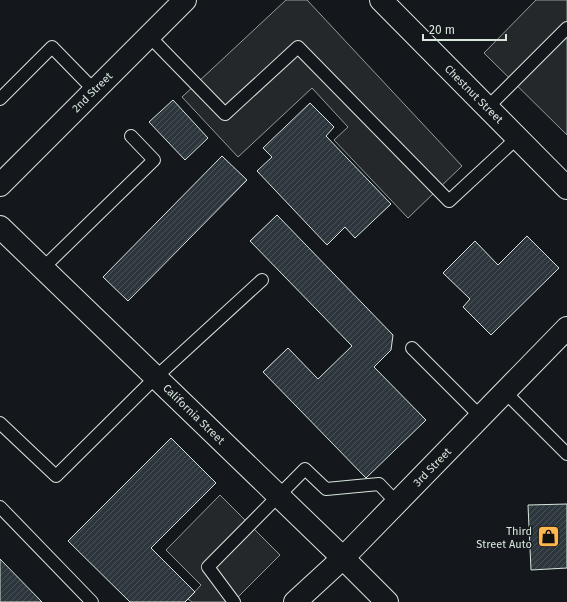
<svg xmlns="http://www.w3.org/2000/svg" width="567" height="602" font-family="'Fira Sans',sans-serif">
	<defs>
		<pattern id="building-hatch" width="6" height="6" patternUnits="userSpaceOnUse"><rect width="6" height="6" fill="#2c363c"/><path d="M-1 1l2-2M0 6l6-6M5 7l2-2" fill="none" stroke="#4a5358"/></pattern>
	</defs>
	<rect width="100%" height="100%" fill="#14181c"/>
	<g fill="#24282b" stroke="#939e99">
		<path d="M286 0H307L462 166 408 218 334 140 348 127 312 88 238 157 182 97Z"/>
		<path d="M536 0H567V135L484 53Z"/>
		<path d="M220 495 280 555 233 602H192L188 599 201 585 166 550Z"/>
	</g>
	<g fill="url(#building-hatch)" stroke="#d8e6dc">
		<path d="M173 100 208 138 185 160 149 122Z"/>
		<path d="M310 103 334 127 326 136 391 204 355 238 345 227 327 245 257 171 272 157 263 148Z"/>
		<path d="M222 156 247 180 128 301 103 277Z"/>
		<path d="M277 215 393 335 391 350 374 367 426 420 366 478 263 372 288 348 318 379 352 346 250 241Z"/>
		<path d="M527 236 559 268 491 335 463 307 470 299 443 273 475 241 498 265Z"/>
		<path d="M171 438 216 483 151 548 195 592 185 602H130L68 541Z"/>
		<path d="M567 504V568L531 570 528 505Z"/>
		<path d="M0 559 42 602H0Z"/>
	</g>
	<g fill="none" stroke-linecap="round" stroke-linejoin="round">
		<defs>
			<g id="service">
				<path d="M149 36 225 114 298 47 449 201 517 138"/>
				<path d="M0 99 52 47 94 90"/>
				<path d="M487 108 567 28"/>
				<path d="M43 268 154 160 131 136"/>
				<path d="M412 348 481 417"/>
				<path d="M505 392 567 454"/>
				<path d="M0 423 56 476 156 377 262 280"/>
				<path d="M0 507 92 602"/>
				<path d="M234 602 208 567 305 469 326 489 379 484 397 503"/>
			</g>
			<g id="minor">
				<path d="M381 0 567 188"/>
				<path d="M0 227 343 558"/>
			</g>
			<path id="tertiary" d="M343 558 387 602"/>
			<g id="trunk">
				<path d="M0 185 185 0"/>
				<path d="M295 602 343 558 567 328"/>
			</g>
		</defs>
		<use href="#service" stroke="#d8e6dc" stroke-width="14"/>
		<use href="#minor" stroke="#d8e6dc" stroke-width="24"/>
		<use href="#tertiary" stroke="#d8e6dc" stroke-width="24"/>
		<use href="#trunk" stroke="#d8e6dc" stroke-width="24"/>
		<use href="#service" stroke="#14181c" stroke-width="12"/>
		<use href="#minor" stroke="#14181c" stroke-width="22"/>
		<use href="#tertiary" stroke="#14181c" stroke-width="22"/>
		<use href="#trunk" stroke="#14181c" stroke-width="22"/>
	</g>
	<defs>
		<symbol id="shop-square" viewBox="-11 -11 22 22"><rect x="-9" y="-9" width="18" height="18" rx="4" fill="#ffb74d" stroke="#14181c"/><path d="M-5-2.5h2.3a2.7 3.5 0 0 1 5.4 0H5L5.5 6h-11ZM-1.5-2.5h3a1.5 2.3 0 0 0-3 0Z" fill="#111"/></symbol>
	</defs>
	<g fill-rule="evenodd">
		<use href="#shop-square" x="536" y="524" width="25" height="25"/>
	</g>
	<g text-anchor="middle" stroke-width="3" stroke-linejoin="round" paint-order="stroke">
		<g font-size="11" fill="#d8e6dc" stroke="#14181c">
			<text transform="translate(92 92) rotate(-45)" y="4">2nd Street</text>
			<text transform="translate(474 94) rotate(45)" y="4">Chestnut Street</text>
			<text transform="translate(194 414) rotate(44)" y="4">California Street</text>
			<text transform="translate(432 467) rotate(-46)" y="4">3rd Street</text>
		</g>
		<g font-size="11" fill="#d8e6dc" stroke="#14181c" text-anchor="end">
			<text x="532" y="535">Third<tspan x="532" dy="13">Street Auto</tspan></text>
		</g>
	</g>
	<path d="M423 34v6h83v-6" fill="none" stroke="#d8e6dc" stroke-width="2"/>
	<text x="429" y="34" font-size="12" fill="#d8e6dc" stroke="#14181c" stroke-width="3" paint-order="stroke">20 m</text>
</svg>
